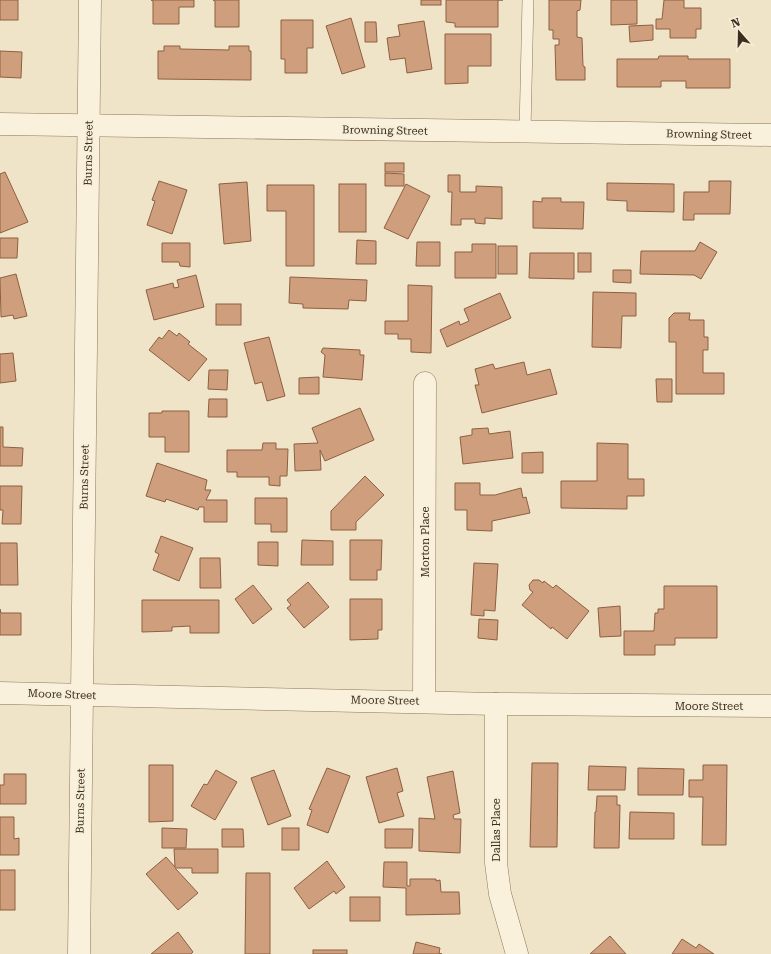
<svg xmlns="http://www.w3.org/2000/svg" width="771" height="954" font-family="'Roboto Serif',serif">
	<rect width="100%" height="100%" fill="#f0e4c8"/>
	<g fill="#cf9f7d" stroke="#8d5f41">
		<rect x="0" y="0" width="18" height="20"/>
		<path d="M194 0V7H179V24H153V1L151 0Z"/>
		<path d="M213 0H239V27H215V1Z"/>
		<rect x="421" y="0" width="20" height="5"/>
		<path d="M446 0H503H498V27H455V23L446 22Z"/>
		<path d="M549 0H581L580 10 577 11V37L582 38 583 66 585 67V80H556L555 45H559V39H553V30H549Z"/>
		<path d="M611 0H637V24L611 25Z"/>
		<path d="M664 0H684V8H701V29H696V38H670V29H656V19H662Z"/>
		<path d="M351 18 365 67 342 74 326 26Z"/>
		<path d="M281 20H313V48H307V73H285V59H281Z"/>
		<path d="M424 21 432 69 407 73 405 58 390 60 387 38 400 36 398 25Z"/>
		<path d="M365 22H376L377 42H365Z"/>
		<path d="M653 25V40L630 42 629 26Z"/>
		<path d="M445 34H491V66H468V83L445 84Z"/>
		<path d="M164 46H180V49L229 50V46H249V51H251V80L158 79V51H164Z"/>
		<path d="M0 51 22 52 21 78 0 77Z"/>
		<path d="M659 56H688V59H730V88H686V81H661V87H617V59H658Z"/>
		<rect x="385" y="163" width="19" height="9"/>
		<path d="M5 172 28 222 0 233V174Z"/>
		<path d="M385 173 404 174V186H385Z"/>
		<path d="M448 175H460V192H476V186L502 187V219L485 218V224L475 223V219H461V225H451L452 192H448Z"/>
		<path d="M159 181 187 190 172 234 147 225 155 201 152 200Z"/>
		<path d="M709 181H731L730 214H694V220H683L684 192H709Z"/>
		<path d="M247 182 251 241 224 244 219 184Z"/>
		<path d="M607 183 674 184V212L627 211V201L607 200Z"/>
		<rect x="339" y="184" width="27" height="48"/>
		<path d="M406 184 430 196 408 239 384 228Z"/>
		<path d="M267 185H314V266H286V211H267Z"/>
		<path d="M542 198H561V202H584L583 229 533 228V201L542 202Z"/>
		<path d="M0 238H18L17 258H0Z"/>
		<path d="M357 240 376 241V264H356Z"/>
		<path d="M417 242H440V266H416Z"/>
		<path d="M700 242 717 252 701 279 694 275 640 274 641 251H695Z"/>
		<path d="M162 243H190V267L180 266 179 262H162Z"/>
		<path d="M472 244H496V278H455V252H472Z"/>
		<rect x="498" y="246" width="19" height="28"/>
		<path d="M530 253H574V279L529 278Z"/>
		<rect x="578" y="253" width="13" height="19"/>
		<path d="M613 270H631V283L613 282Z"/>
		<path d="M16 274 27 316 14 319 13 315 1 317 0 278Z"/>
		<path d="M196 275 204 307 154 320 146 290 173 283 174 288 179 287 177 280Z"/>
		<path d="M290 277 367 280 366 301 349 300 348 309 303 308V304L289 303Z"/>
		<path d="M408 285 432 286 431 353 411 352V339H398V334H385V321H408Z"/>
		<path d="M593 292 636 293V316H622L621 348 592 347Z"/>
		<path d="M500 293 511 318 447 347 440 330 459 321 460 325 469 321 464 309Z"/>
		<rect x="216" y="304" width="25" height="21"/>
		<path d="M674 313H690L689 320H704V337H708V350H703V373H724V394H676V342H669V318Z"/>
		<path d="M169 330 177 336 179 333 190 342 188 344 207 359 189 381 149 350 159 337 162 339Z"/>
		<path d="M269 337 285 396 267 401 262 382 255 384 244 343Z"/>
		<path d="M323 348 360 350V355H364L362 380 323 377 325 355 321 352Z"/>
		<path d="M13 353 16 381 0 383V354Z"/>
		<path d="M524 362 527 375 550 369 557 394 482 413 475 385H479L475 369 493 364 495 369Z"/>
		<path d="M209 370H228L227 390 208 389Z"/>
		<path d="M319 377V394H299V378Z"/>
		<path d="M656 379H672V402H657Z"/>
		<path d="M209 399H227V417H208Z"/>
		<path d="M360 408 374 440 325 461 320 450 321 470 295 471 294 444 318 443 312 428Z"/>
		<path d="M162 411H189V452H165V437H149V413H162Z"/>
		<path d="M0 427H3V447L23 448 22 466H0Z"/>
		<path d="M488 428 489 434 510 431 513 458 463 464 460 437 472 435V429Z"/>
		<path d="M263 443H276V449H288L287 476H280V486L269 485V477H237V472H227V450H262Z"/>
		<path d="M597 443 628 444V479H644V496H627V509L561 508V481H597Z"/>
		<path d="M543 452V473H522V453Z"/>
		<path d="M157 463 207 480 205 490H211L206 500H227V522H204V507H199L198 510 166 499 165 502 146 496Z"/>
		<path d="M365 476 384 495 356 522V530H331V511Z"/>
		<path d="M455 483H480V495H495L521 488 523 498 526 497 530 513 492 521V531L467 530V510H455Z"/>
		<path d="M0 486H22L21 524H2L3 510H0Z"/>
		<path d="M255 498H287V532H271V524H255Z"/>
		<path d="M161 536 193 548 179 581 153 570 159 554 155 552Z"/>
		<path d="M302 540 333 541V565H301Z"/>
		<path d="M350 540H382L381 570H377V580H350Z"/>
		<path d="M258 542H278V566L258 565Z"/>
		<path d="M0 543H17L18 585H0Z"/>
		<path d="M200 558H220L221 588H200Z"/>
		<path d="M474 563 498 564 495 611 484 610V616L471 615Z"/>
		<path d="M533 580H539L543 583 544 581 553 588 556 585 589 611 567 639 552 627 551 629 522 605 533 592 530 590 529 585Z"/>
		<path d="M308 582 329 607 304 628 287 608 291 605 287 600Z"/>
		<path d="M253 585 272 609 253 624 235 599Z"/>
		<path d="M664 586H717V638H675V645H655V655H624V631H654L655 613H658V609H664Z"/>
		<path d="M350 599H382V630H378V639L350 640Z"/>
		<path d="M142 600H219V633H190V626L172 627V631L142 632Z"/>
		<path d="M620 606 621 636 600 637 598 608Z"/>
		<path d="M0 609 1 613H21V635H0Z"/>
		<path d="M479 619 498 620 497 640 478 638Z"/>
		<path d="M532 763H558L557 847H530Z"/>
		<path d="M149 765H173V821L149 822Z"/>
		<path d="M703 765H727L726 845H702L703 797H689V780H703Z"/>
		<path d="M589 766 626 767 625 790H588Z"/>
		<path d="M327 768 350 776 328 833 307 825 312 810 309 809Z"/>
		<path d="M397 768 403 791 397 793 404 816 379 823 366 777Z"/>
		<path d="M638 768 684 769 683 795H638Z"/>
		<path d="M216 770 237 782 215 820 191 806 204 784 207 785Z"/>
		<path d="M274 770 291 816 268 825 251 778Z"/>
		<path d="M453 771 460 813 453 815 454 819H461L460 853 419 851V818L435 819 427 777Z"/>
		<path d="M4 774H26V804H0V785H4Z"/>
		<path d="M597 796H617V805H620L619 848H594L595 812H596Z"/>
		<path d="M630 812 674 813V839H629Z"/>
		<path d="M0 817H14V839L19 838V855H0Z"/>
		<path d="M162 828 187 829 186 848H162Z"/>
		<rect x="282" y="828" width="17" height="22"/>
		<path d="M222 829H243L244 847H222Z"/>
		<path d="M385 829H413L412 848H385Z"/>
		<path d="M174 849H218V873H192V868H175L198 893 178 910 146 874 166 857 175 867Z"/>
		<path d="M327 861 345 887 336 894 334 891 309 909 294 888Z"/>
		<path d="M384 862H407V886H410V879H436V881L440 880 441 892H459L460 914 406 915V888L383 887Z"/>
		<rect x="0" y="870" width="15" height="40"/>
		<path d="M246 873H270V954H245Z"/>
		<rect x="350" y="897" width="30" height="24"/>
		<path d="M178 932 193 952 191 954H151Z"/>
		<path d="M610 936 626 954H590Z"/>
		<path d="M682 939 696 948 699 944 714 954H672Z"/>
		<path d="M416 942 440 948 439 953 442 954H413Z"/>
		<rect x="313" y="950" width="34" height="4"/>
	</g>
	<g fill="none" stroke-linecap="round" stroke-linejoin="round">
		<defs>
			<path id="lane" d="M525 131 528 0"/>
			<g id="street">
				<path d="M0 124 771 135"/>
				<path d="M0 693 496 704 771 706"/>
				<path d="M424 701 425 383"/>
				<path d="M496 704V863L500 894 517 954"/>
				<path d="M79 954 90 0"/>
			</g>
		</defs>
		<use href="#lane" stroke="#8d765c" stroke-width="12"/>
		<use href="#street" stroke="#8d765c" stroke-width="23"/>
		<use href="#lane" stroke="#faf1dc" stroke-width="11"/>
		<use href="#street" stroke="#faf1dc" stroke-width="22"/>
	</g>
	<g text-anchor="middle" stroke-width="3" stroke-linejoin="round" paint-order="stroke">
		<g font-size="11" fill="#3d2e20" stroke="#f7eed8">
			<text transform="translate(385 130) rotate(1)" y="4">Browning Street</text>
			<text transform="translate(709 134) rotate(1)" y="4">Browning Street</text>
			<text transform="translate(88 153) rotate(-89)" y="4">Burns Street</text>
			<text transform="translate(84 477) rotate(-89)" y="4">Burns Street</text>
			<text transform="translate(425 542) rotate(-90)" y="4">Morton Place</text>
			<text transform="translate(62 694) rotate(2)" y="4">Moore Street</text>
			<text transform="translate(385 700) rotate(1)" y="4">Moore Street</text>
			<text x="709" y="710">Moore Street</text>
			<text transform="translate(80 801) rotate(-89)" y="4">Burns Street</text>
			<text transform="translate(496 830) rotate(-90)" y="4">Dallas Place</text>
		</g>
	</g>
	<g transform="translate(739 32) rotate(340)" stroke="#f7eed8" stroke-width="3" paint-order="stroke">
	<path d="M0-3L7 15L0 10L-7 15Z" fill="#3d2e20"/>
	<text y="-6" font-size="11" font-weight="bold" text-anchor="middle" fill="#3d2e20">N</text>
	</g>
</svg>
